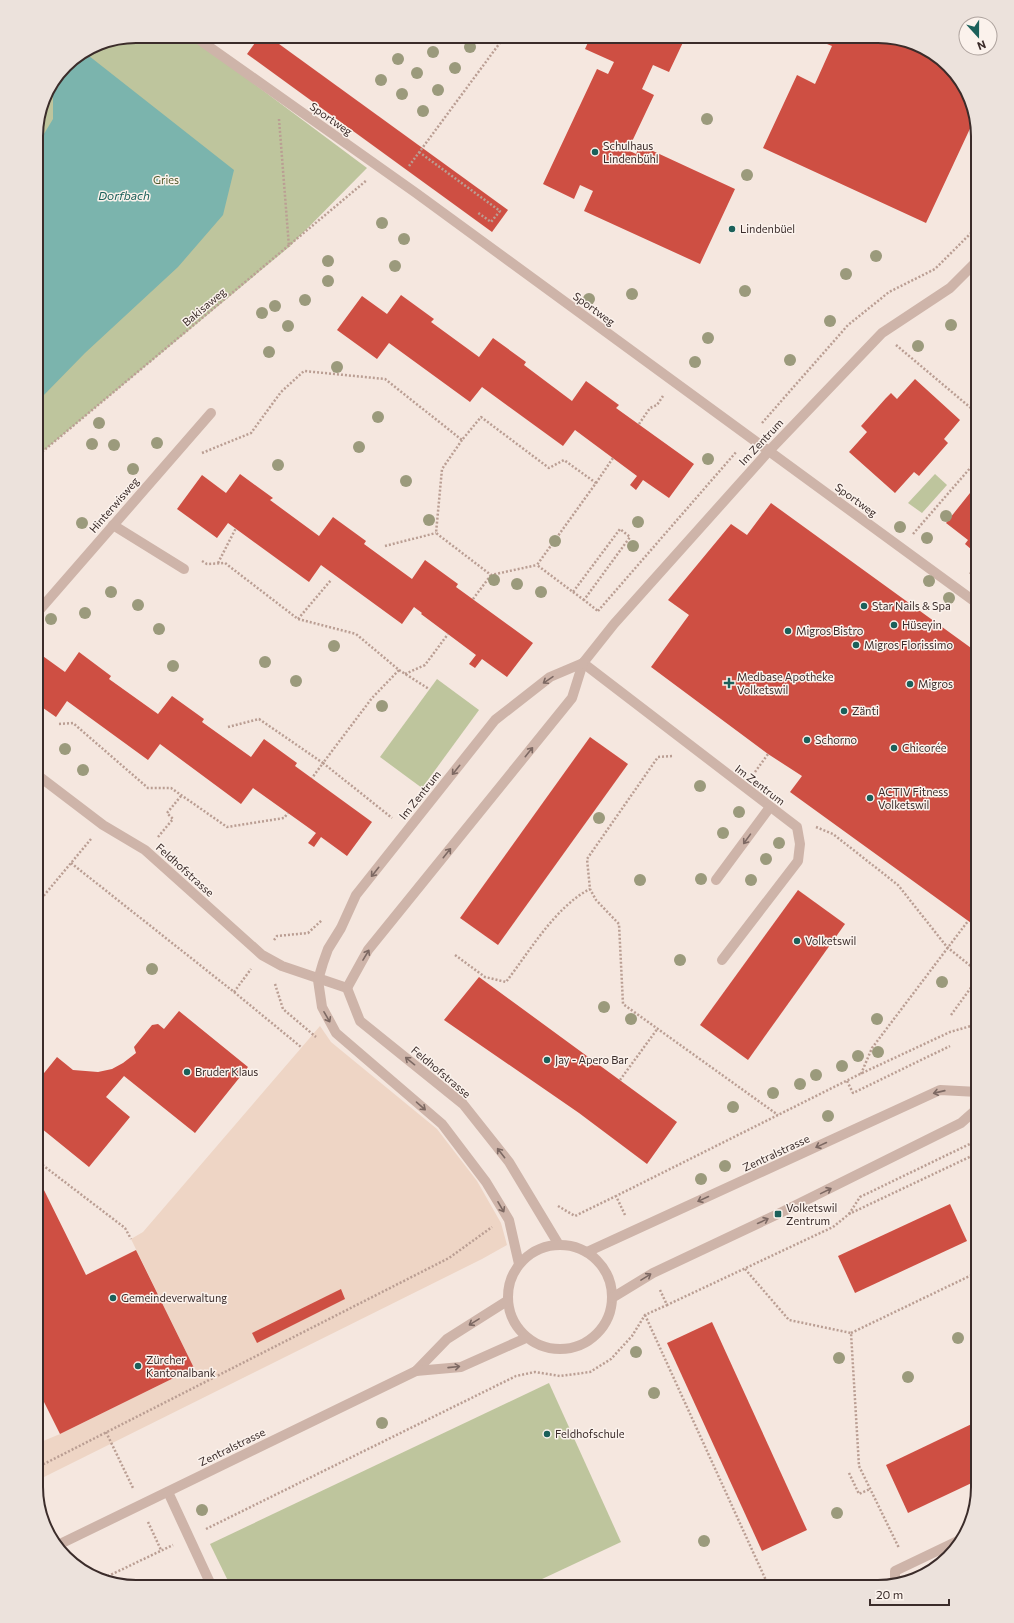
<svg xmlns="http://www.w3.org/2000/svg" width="1014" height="1623" font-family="Commissioner,sans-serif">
	<rect width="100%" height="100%" fill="#f5e7df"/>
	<g fill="#bec59d">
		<path d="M136 36H190L367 168 289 247 36 457V130L46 92 65 65 98 44Z"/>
		<path d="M935 474 947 485 922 513 908 503Z"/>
		<path d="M437 679 479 710 422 788 380 757Z"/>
		<path d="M549 1383 621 1542 525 1587H231L210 1544Z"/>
	</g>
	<path fill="#eed5c5" d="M320 1026 331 1042 437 1129 477 1181 501 1223 507 1245 482 1259 36 1481V1444L60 1434 194 1368 131 1239 143 1232Z"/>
	<path fill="#7bb4ad" d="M84 52 234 170 223 215 178 267 85 353 42 397 36 401V147L53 119V82L65 65Z"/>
	<g fill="#ce4f43">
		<path d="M260 36H268L508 210 492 232 247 54Z"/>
		<path d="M591 36H686L669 72 653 65 642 89 654 95 628 150 636 154 640 145 735 189 700 264 584 211 593 191 580 185 574 199 543 184 597 69 608 74 614 62 585 49Z"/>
		<path d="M831 36H885L933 53 968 91 974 120 926 223 763 148 797 75 815 84 832 46 827 44Z"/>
		<path d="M401 295 434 319 431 322 479 357 493 338 526 362 524 365 572 401 586 381 619 405 616 408 694 464 669 498 643 480 636 490 630 485 637 476 575 430 563 446 482 387 470 402 389 343 377 359 337 330 362 296 387 314Z"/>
		<path d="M915 379 960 420 944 439 948 443 919 476 914 472 895 493 849 452 867 432 861 426 886 398 891 393 897 399Z"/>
		<path d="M240 474 273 498 270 500 319 536 333 517 366 541 364 544 412 579 425 560 458 584 456 587 533 643 507 677 482 659 475 668 469 664 476 655 421 614 422 613 414 607 402 624 321 565 309 582 228 523 217 538 177 509 202 475 226 493Z"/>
		<path d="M978 483V555L965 544 968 540 946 523Z"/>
		<path d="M771 503 978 653V928L790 792 802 776 768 754 651 667 689 615 668 600 731 524 747 535Z"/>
		<path d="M79 652 111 676 109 679 158 714 172 696 204 719 202 722 251 757 264 739 297 763 295 766 372 822 347 856 321 837 314 847 308 843 316 833 253 788 241 804 160 744 148 760 67 701 56 717 36 703V660L40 654 65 672Z"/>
		<path d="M590 737 628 764 498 945 460 918Z"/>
		<path d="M798 890 845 924 748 1060 700 1025Z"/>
		<path d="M479 977 677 1122 647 1164 579 1113 444 1020Z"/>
		<path d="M179 1011 248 1067 195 1133 124 1076 106 1097 130 1117 89 1167 36 1124V1083L57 1057 73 1070 98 1072 112 1069 123 1063 136 1053 134 1047 152 1025 158 1024 164 1029Z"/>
		<path d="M41 1184 86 1275 136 1250 194 1368 60 1434 36 1386V1186Z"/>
		<path d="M950 1204 967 1241 855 1293 838 1256Z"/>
		<path d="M341 1289 345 1299 257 1343 252 1333Z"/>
		<path d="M712 1322 807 1530 762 1551 667 1343Z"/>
		<path d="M978 1421V1480L908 1513 886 1465Z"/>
	</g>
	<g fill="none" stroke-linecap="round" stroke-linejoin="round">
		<g stroke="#ba9e93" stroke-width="2.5" stroke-dasharray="2 2" stroke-linecap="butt">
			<path d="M279 119 289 247"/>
			<path d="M419 152 500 211 491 222 477 212"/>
			<path d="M409 166 505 36"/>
			<path d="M896 345 978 414"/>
			<path d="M762 423 848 325 889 292 935 269 978 226"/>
			<path d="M639 424 650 408 657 405 663 396"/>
			<path d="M462 440 442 469 436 533 491 575 537 565"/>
			<path d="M202 453 251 433 281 392 304 371 385 379 462 440 481 417 549 468 564 460 596 483 537 565 573 592 620 529 630 537 584 600 598 611"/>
			<path d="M36 457 367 180"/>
			<path d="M596 483 613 458"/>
			<path d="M913 534 978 459"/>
			<path d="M385 546 436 533"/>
			<path d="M202 561 207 564 225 563 298 619 356 634 399 670 372 698 323 763 392 818"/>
			<path d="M218 563 236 528"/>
			<path d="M970 574 978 564"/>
			<path d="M573 592 584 600"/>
			<path d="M473 599 491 575"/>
			<path d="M598 611 737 451"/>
			<path d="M298 619 331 580"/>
			<path d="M399 670 429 689"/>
			<path d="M405 674 425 665 448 634"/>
			<path d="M59 724 73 723 148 788H171L227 827 284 818 288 813"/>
			<path d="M228 727 259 719 323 763 312 778"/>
			<path d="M672 756 658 757 587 859 590 889 596 900 619 924 623 1004 778 1115"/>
			<path d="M755 772 768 754"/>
			<path d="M816 827 833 834 898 885 947 947 978 972"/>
			<path d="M158 837 173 819 167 813 181 796"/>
			<path d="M71 863 234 992 301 1047"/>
			<path d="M36 905 91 839"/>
			<path d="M274 940 277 936 308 933 322 920"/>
			<path d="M455 955 485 977 506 982C529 952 556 906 590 889"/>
			<path d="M275 984 283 1009 316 1037"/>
			<path d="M234 992 251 969"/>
			<path d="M951 1015 978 978"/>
			<path d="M861 1074 872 1048 968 921"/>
			<path d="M620 1080 658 1028"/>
			<path d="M847 1081 853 1093 950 1046"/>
			<path d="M36 1160 125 1228 131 1239"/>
			<path d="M558 1206 575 1216 616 1196"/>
			<path d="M849 1214 860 1197 978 1140"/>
			<path d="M625 1215 616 1196 860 1074 950 1032 978 1024"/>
			<path d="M745 1269 789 1320 851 1333 859 1466 899 1548"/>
			<path d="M660 1290 667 1305 833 1227 849 1214 978 1153"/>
			<path d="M645 1315 769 1587"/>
			<path d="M851 1333 978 1272"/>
			<path d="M106 1432 133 1488"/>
			<path d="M36 1468 449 1258 492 1227"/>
			<path d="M849 1473 859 1494 870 1489"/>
			<path d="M148 1522 161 1550"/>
			<path d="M206 1529 516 1376 535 1372 560 1376 590 1372 611 1359 632 1336 645 1315 667 1305"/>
			<path d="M104 1578 173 1545"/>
		</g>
		<g stroke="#ceb4a9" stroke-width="10">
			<path d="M194 36 416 193 978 604"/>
			<path d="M113 525 184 569"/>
			<path d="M36 614 211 413"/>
			<path d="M583 663 797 827 800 844 798 861 722 960"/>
			<path d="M36 774 103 825 145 850 262 955 282 966 347 988"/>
			<path d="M716 880 770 807"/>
			<path d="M347 988 368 950 572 698 583 663 614 624 768 452 882 333 950 288 978 260"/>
			<path d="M347 988 360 1021 463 1104 509 1162 559 1245"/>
			<circle cx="560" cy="1297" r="52"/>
			<path d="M587 1252 940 1090 978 1092"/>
			<path d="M519 1264 509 1220 486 1182 442 1124 336 1033 322 1007 318 980 323 963 328 949 341 928 356 895 495 720 550 677 583 663"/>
			<path d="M612 1298 653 1273 778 1214 961 1123 978 1108"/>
			<path d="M416 1371 447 1339 507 1301"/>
			<path d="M168 1492 212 1587"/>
			<path d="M58 1545 416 1371 461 1367 526 1338"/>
			<path d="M895 1583V1571L964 1538"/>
		</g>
	</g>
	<g fill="#9b9a7c">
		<circle cx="470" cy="47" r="6"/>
		<circle cx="433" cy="52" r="6"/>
		<circle cx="398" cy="59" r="6"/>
		<circle cx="455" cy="68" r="6"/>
		<circle cx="417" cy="73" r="6"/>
		<circle cx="381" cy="80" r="6"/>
		<circle cx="438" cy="90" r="6"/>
		<circle cx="402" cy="94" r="6"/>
		<circle cx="423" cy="111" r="6"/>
		<circle cx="707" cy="119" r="6"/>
		<circle cx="747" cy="175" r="6"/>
		<circle cx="382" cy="223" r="6"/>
		<circle cx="404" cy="239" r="6"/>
		<circle cx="876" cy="256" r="6"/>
		<circle cx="328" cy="261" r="6"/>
		<circle cx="395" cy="266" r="6"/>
		<circle cx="846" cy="274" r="6"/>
		<circle cx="328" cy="281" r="6"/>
		<circle cx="745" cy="291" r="6"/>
		<circle cx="632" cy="294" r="6"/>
		<circle cx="589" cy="299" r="6"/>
		<circle cx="305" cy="300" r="6"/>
		<circle cx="275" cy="306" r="6"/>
		<circle cx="262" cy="313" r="6"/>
		<circle cx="830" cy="321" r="6"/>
		<circle cx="951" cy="325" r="6"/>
		<circle cx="288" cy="326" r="6"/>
		<circle cx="708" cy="338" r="6"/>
		<circle cx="918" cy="346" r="6"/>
		<circle cx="269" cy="352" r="6"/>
		<circle cx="790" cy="360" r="6"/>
		<circle cx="695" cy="362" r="6"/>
		<circle cx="337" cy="367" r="6"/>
		<circle cx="378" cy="417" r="6"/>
		<circle cx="99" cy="423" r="6"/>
		<circle cx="157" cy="443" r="6"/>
		<circle cx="92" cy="444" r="6"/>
		<circle cx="114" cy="445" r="6"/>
		<circle cx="359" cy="447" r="6"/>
		<circle cx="708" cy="459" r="6"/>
		<circle cx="278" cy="465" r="6"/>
		<circle cx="133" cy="469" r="6"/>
		<circle cx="406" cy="481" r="6"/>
		<circle cx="946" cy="516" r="6"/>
		<circle cx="429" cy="520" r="6"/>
		<circle cx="638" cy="522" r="6"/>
		<circle cx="82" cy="523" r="6"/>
		<circle cx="900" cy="527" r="6"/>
		<circle cx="927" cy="538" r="6"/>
		<circle cx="555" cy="541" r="6"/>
		<circle cx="633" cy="546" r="6"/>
		<circle cx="494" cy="580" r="6"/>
		<circle cx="929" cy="581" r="6"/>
		<circle cx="517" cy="584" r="6"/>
		<circle cx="111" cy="592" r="6"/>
		<circle cx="541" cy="592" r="6"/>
		<circle cx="949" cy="598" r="6"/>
		<circle cx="138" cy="605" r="6"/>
		<circle cx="85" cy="613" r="6"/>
		<circle cx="51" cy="619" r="6"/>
		<circle cx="159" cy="629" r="6"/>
		<circle cx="334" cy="646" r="6"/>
		<circle cx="265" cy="662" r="6"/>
		<circle cx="173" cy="666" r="6"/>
		<circle cx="296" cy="681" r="6"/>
		<circle cx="382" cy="706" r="6"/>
		<circle cx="65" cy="749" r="6"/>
		<circle cx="83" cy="770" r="6"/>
		<circle cx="700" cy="786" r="6"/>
		<circle cx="739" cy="812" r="6"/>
		<circle cx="599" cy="818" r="6"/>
		<circle cx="723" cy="833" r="6"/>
		<circle cx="779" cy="843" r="6"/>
		<circle cx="766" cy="859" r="6"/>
		<circle cx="701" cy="879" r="6"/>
		<circle cx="640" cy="880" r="6"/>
		<circle cx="751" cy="880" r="6"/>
		<circle cx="680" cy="960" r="6"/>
		<circle cx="152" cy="969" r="6"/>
		<circle cx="942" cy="982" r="6"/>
		<circle cx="604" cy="1007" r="6"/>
		<circle cx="631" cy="1019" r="6"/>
		<circle cx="877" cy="1019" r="6"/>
		<circle cx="878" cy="1052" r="6"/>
		<circle cx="858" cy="1056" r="6"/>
		<circle cx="842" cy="1066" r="6"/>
		<circle cx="816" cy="1075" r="6"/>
		<circle cx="800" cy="1084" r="6"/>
		<circle cx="773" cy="1093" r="6"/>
		<circle cx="733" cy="1107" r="6"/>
		<circle cx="828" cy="1116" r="6"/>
		<circle cx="725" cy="1166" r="6"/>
		<circle cx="701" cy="1179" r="6"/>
		<circle cx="958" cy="1338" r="6"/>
		<circle cx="636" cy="1352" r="6"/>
		<circle cx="839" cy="1358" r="6"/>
		<circle cx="908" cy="1377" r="6"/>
		<circle cx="654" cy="1393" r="6"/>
		<circle cx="382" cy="1423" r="6"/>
		<circle cx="202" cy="1510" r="6"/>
		<circle cx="837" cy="1513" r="6"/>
		<circle cx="704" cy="1541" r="6"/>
	</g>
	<defs><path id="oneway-shaft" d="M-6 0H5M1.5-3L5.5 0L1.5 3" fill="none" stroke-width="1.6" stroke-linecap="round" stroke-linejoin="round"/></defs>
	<g stroke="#7d6963">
		<use href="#oneway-shaft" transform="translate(548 680) rotate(146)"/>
		<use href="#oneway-shaft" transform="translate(529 752) rotate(-51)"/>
		<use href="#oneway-shaft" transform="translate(456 770) rotate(129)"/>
		<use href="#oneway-shaft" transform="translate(747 839) rotate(126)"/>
		<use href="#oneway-shaft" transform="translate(447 853) rotate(-51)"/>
		<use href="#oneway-shaft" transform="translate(375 872) rotate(129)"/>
		<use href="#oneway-shaft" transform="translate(366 955) rotate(-59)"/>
		<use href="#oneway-shaft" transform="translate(327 1017) rotate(60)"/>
		<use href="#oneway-shaft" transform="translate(410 1061) rotate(-141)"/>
		<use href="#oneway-shaft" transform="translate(939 1092) rotate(167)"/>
		<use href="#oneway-shaft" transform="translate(421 1106) rotate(41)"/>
		<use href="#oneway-shaft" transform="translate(821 1145) rotate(155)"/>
		<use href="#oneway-shaft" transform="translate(501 1153) rotate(-128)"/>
		<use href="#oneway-shaft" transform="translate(826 1191) rotate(-26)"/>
		<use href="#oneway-shaft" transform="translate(703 1199) rotate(155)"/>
		<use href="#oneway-shaft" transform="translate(501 1207) rotate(60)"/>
		<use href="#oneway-shaft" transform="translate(763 1221) rotate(-25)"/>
		<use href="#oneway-shaft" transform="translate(646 1277) rotate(-32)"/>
		<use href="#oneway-shaft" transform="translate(474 1322) rotate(148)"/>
		<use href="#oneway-shaft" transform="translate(454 1367) rotate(-6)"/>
	</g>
	<g fill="#1b605a" stroke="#fbf2ec" stroke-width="1.5">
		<circle cx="595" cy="152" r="4"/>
		<circle cx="732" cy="229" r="4"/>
		<circle cx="864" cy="606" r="4"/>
		<circle cx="894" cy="625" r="4"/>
		<circle cx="788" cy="631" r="4"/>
		<circle cx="856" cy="645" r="4"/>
		<path d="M727 677h4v4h4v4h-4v4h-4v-4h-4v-4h4z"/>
		<circle cx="910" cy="684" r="4"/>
		<circle cx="844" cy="711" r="4"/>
		<circle cx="807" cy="740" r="4"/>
		<circle cx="894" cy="748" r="4"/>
		<circle cx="870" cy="798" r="4"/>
		<circle cx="797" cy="941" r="4"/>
		<circle cx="547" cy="1060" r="4"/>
		<circle cx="187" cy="1072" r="4"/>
		<rect x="774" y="1210" width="8" height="8" rx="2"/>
		<circle cx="113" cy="1298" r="4"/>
		<circle cx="138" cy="1366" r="4"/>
		<circle cx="547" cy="1434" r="4"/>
	</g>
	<g text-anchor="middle" stroke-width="3" stroke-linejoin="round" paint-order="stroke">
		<g font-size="11" fill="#3b2c2a" stroke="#fbf2ec">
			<text transform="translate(331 119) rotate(35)" y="4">Sportweg</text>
			<text transform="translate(204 307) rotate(-40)" y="4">Bakisaweg</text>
			<text transform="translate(594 309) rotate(36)" y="4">Sportweg</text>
			<text transform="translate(761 442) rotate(-47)" y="4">Im Zentrum</text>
			<text transform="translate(856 500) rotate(36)" y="4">Sportweg</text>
			<text transform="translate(114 505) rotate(-49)" y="4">Hinterwisweg</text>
			<text transform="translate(760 785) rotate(37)" y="4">Im Zentrum</text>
			<text transform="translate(420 795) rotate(-51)" y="4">Im Zentrum</text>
			<text transform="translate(185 870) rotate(42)" y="4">Feldhofstrasse</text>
			<text transform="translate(441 1072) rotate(40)" y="4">Feldhofstrasse</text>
			<text transform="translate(776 1153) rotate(-25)" y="4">Zentralstrasse</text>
			<text transform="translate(232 1447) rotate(-26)" y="4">Zentralstrasse</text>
		</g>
		<g font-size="11" fill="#3b2c2a" stroke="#fbf2ec" text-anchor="start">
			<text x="603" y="150">Schulhaus<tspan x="603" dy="13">Lindenbühl</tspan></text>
			<text x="740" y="233">Lindenbüel</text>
			<text x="872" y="610">Star Nails &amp; Spa</text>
			<text x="902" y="629">Hüseyin</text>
			<text x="796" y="635">Migros Bistro</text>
			<text x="864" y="649">Migros Florissimo</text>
			<text x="737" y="681">Medbase Apotheke<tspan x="737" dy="13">Volketswil</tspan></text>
			<text x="918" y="688">Migros</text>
			<text x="852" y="715">Zänti</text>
			<text x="815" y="744">Schorno</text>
			<text x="902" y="752">Chicorée</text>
			<text x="878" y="796">ACTIV Fitness<tspan x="878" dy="13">Volketswil</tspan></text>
			<text x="805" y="945">Volketswil</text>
			<text x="555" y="1064">Jay - Apero Bar</text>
			<text x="195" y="1076">Bruder Klaus</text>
			<text x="786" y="1212">Volketswil<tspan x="786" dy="13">Zentrum</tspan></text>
			<text x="121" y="1302">Gemeindeverwaltung</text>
			<text x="146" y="1364">Zürcher<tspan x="146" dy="13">Kantonalbank</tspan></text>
			<text x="555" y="1438">Feldhofschule</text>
		</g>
		<g font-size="11" fill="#525b2b" stroke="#fbf2ec">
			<text x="166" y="184">Gries</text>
		</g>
		<g font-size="12" font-style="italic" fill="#1b605a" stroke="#fbf2ec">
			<text x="124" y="200">Dorfbach</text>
		</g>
	</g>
	<path d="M0 0H1014V1623H0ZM136 43H878A93 93 0 0 1 971 136V1487A93 93 0 0 1 878 1580H136A93 93 0 0 1 43 1487V136A93 93 0 0 1 136 43Z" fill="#ece2dc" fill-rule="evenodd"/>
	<path fill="none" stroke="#3b2c2a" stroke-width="2" d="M136 43H878A93 93 0 0 1 971 136V1487A93 93 0 0 1 878 1580H136A93 93 0 0 1 43 1487V136A93 93 0 0 1 136 43Z"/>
	<g transform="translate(978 36) rotate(159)"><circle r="19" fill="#fbf2ec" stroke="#aea39e"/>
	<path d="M0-3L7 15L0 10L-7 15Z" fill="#1b605a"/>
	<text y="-6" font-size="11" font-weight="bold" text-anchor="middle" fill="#3b2c2a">N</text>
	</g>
	<path d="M870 1599v6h79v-6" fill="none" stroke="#3b2c2a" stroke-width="2"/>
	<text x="876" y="1599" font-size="12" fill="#3b2c2a" stroke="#fbf2ec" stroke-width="3" paint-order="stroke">20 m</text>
</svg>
